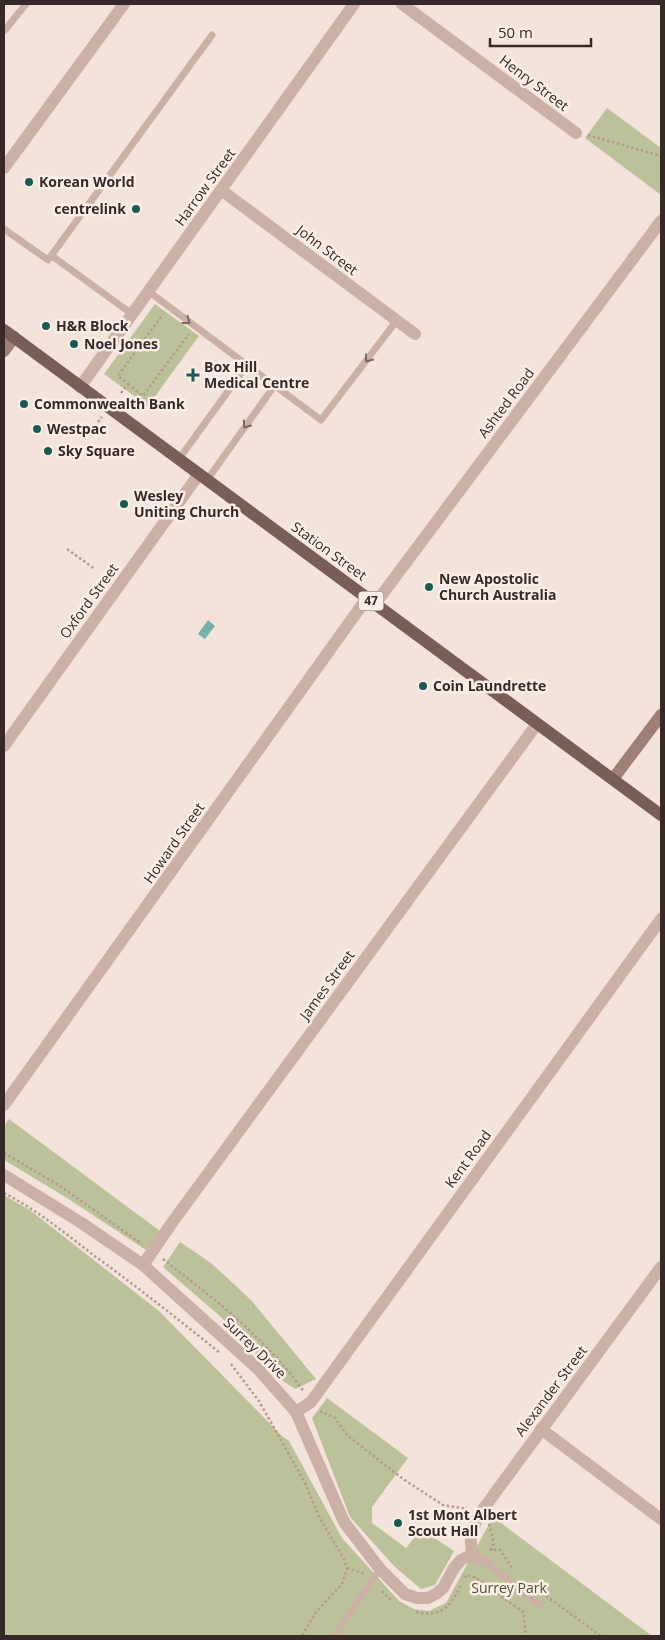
<svg xmlns="http://www.w3.org/2000/svg" width="665" height="1640" font-family="'Open Sans',sans-serif">
	<rect width="100%" height="100%" fill="#f3e3da"/>
	<g fill="#bbc299">
		<path d="M607 108 661 148V195L585 138Z"/>
		<path d="M155 304 199 336 148 406 104 374Z"/>
		<path d="M9 1119 160 1231 146 1250 67 1198 4 1160V1126Z"/>
		<path d="M4 1195 31 1211 159 1311 282 1436 289 1441 342 1538 399 1601 414 1609 429 1611 446 1603 493 1517 652 1636H4Z"/>
		<path d="M180 1242 211 1263 251 1300 316 1379 295 1389 283 1381 221 1317 163 1267Z"/>
		<path d="M327 1398 408 1458 372 1507V1523L406 1548 421 1529 454 1551 435 1585 421 1589 395 1567 350 1517 312 1418Z"/>
	</g>
	<path fill="#77b1ab" d="M208 620 215 626 205 639 198 634Z"/>
	<g fill="none" stroke-linecap="round" stroke-linejoin="round">
		<g stroke="#b79a8f" stroke-width="2.5" stroke-dasharray="2.5 2.5" stroke-linecap="butt">
			<path d="M588 135 661 156"/>
			<path d="M128 384 143 396 189 334"/>
			<path d="M121 393 128 384 118 376 163 314"/>
			<path d="M98 422 102 417"/>
			<path d="M67 549 95 569"/>
			<path d="M4 1153 57 1184 142 1244"/>
			<path d="M4 1193C35 1209 64 1232 92 1254 136 1286 178 1319 220 1353"/>
			<path d="M163 1259C214 1299 266 1338 304 1392"/>
			<path d="M231 1364 259 1401 305 1483 320 1519 343 1557 347 1568 342 1584 316 1612 302 1636"/>
			<path d="M320 1411 335 1418 348 1436 403 1479 443 1505 468 1509"/>
			<path d="M489 1524 494 1543 491 1550H500L513 1569"/>
			<path d="M347 1568 365 1574"/>
			<path d="M465 1578 466 1575 475 1577 523 1612 526 1636"/>
			<path d="M382 1591 391 1600"/>
			<path d="M546 1596 601 1636"/>
			<path d="M416 1612C441 1618 451 1606 461 1585"/>
		</g>
		<g stroke="#cbb1a5" stroke-width="7">
			<path d="M4 31 26 4"/>
			<path d="M4 229 48 260 212 35"/>
			<path d="M52 256 132 314"/>
			<path d="M148 291 321 420 397 320"/>
			<path d="M179 459 247 365"/>
			<path d="M207 480 275 385"/>
			<path d="M487 1563 540 1605"/>
			<path d="M334 1636 380 1569"/>
		</g>
		<g stroke="#cbb1a5" stroke-width="12">
			<path d="M402 4 576 133"/>
			<path d="M4 168 124 4"/>
			<path d="M221 190 415 334"/>
			<path d="M80 387 354 4"/>
			<path d="M375 604 661 221"/>
			<path d="M4 746 199 474"/>
			<path d="M4 1105 367 598"/>
			<path d="M4 1175 80 1222 143 1265 258 1369 296 1412 344 1522 380 1569 405 1594 417 1598H428L436 1594 443 1588 454 1568 461 1560 467 1557 473 1556 487 1563"/>
			<path d="M143 1265 174 1220 537 724"/>
			<path d="M296 1412 311 1402 661 919"/>
			<path d="M541 1429 661 1519"/>
			<path d="M473 1556C468 1538 472 1528 481 1512L661 1267"/>
		</g>
		<g stroke="#9f7f76" stroke-width="12">
			<path d="M4 351 14 337"/>
			<path d="M613 779 661 715"/>
		</g>
		<path stroke="#795d57" stroke-width="12" d="M4 330 661 815"/>
	</g>
	<defs><path id="oneway-chevron" d="M-2-3.5L2.5 0L-2 3.5" fill="none" stroke-width="1.6" stroke-linecap="round" stroke-linejoin="round" transform="scale(1.25)"/></defs>
	<g stroke="#7a6660">
		<use href="#oneway-chevron" transform="translate(187 321) rotate(36)"/>
		<use href="#oneway-chevron" transform="translate(368 359) rotate(127)"/>
		<use href="#oneway-chevron" transform="translate(246 425) rotate(126)"/>
	</g>
	<g fill="#1a5a54" stroke="#faeee6" stroke-width="2">
		<circle cx="29" cy="182" r="5"/>
		<circle cx="136" cy="209" r="5"/>
		<circle cx="46" cy="326" r="5"/>
		<circle cx="74" cy="344" r="5"/>
		<path d="M190.5 367.5h5v5h5v5h-5v5h-5v-5h-5v-5h5z"/>
		<circle cx="24" cy="404" r="5"/>
		<circle cx="37" cy="429" r="5"/>
		<circle cx="48" cy="451" r="5"/>
		<circle cx="124" cy="504" r="5"/>
		<circle cx="429" cy="587" r="5"/>
		<circle cx="423" cy="686" r="5"/>
		<circle cx="398" cy="1523" r="5"/>
	</g>
	<g text-anchor="middle" stroke-width="5" stroke-linejoin="round" paint-order="stroke">
		<rect fill="#faeee6" stroke="#726460" stroke-width="1" x="358.5" y="591.5" width="25" height="19" rx="4"/>
		<g font-size="12" font-weight="bold" fill="#372927">
			<text x="371" y="605">47</text>
		</g>
		<g font-size="14" fill="#372927" stroke="#faeee6">
			<text transform="translate(534 83) rotate(37)" y="5">Henry Street</text>
			<text transform="translate(205 187) rotate(-54)" y="5">Harrow Street</text>
			<text transform="translate(327 250) rotate(37)" y="5">John Street</text>
			<text transform="translate(506 403) rotate(-53)" y="5">Ashted Road</text>
			<text transform="translate(329 551) rotate(36)" y="5">Station Street</text>
			<text transform="translate(89 601) rotate(-54)" y="5">Oxford Street</text>
			<text transform="translate(174 843) rotate(-55)" y="5">Howard Street</text>
			<text transform="translate(327 985) rotate(-54)" y="5">James Street</text>
			<text transform="translate(468 1159) rotate(-54)" y="5">Kent Road</text>
			<text transform="translate(255 1348) rotate(44)" y="5">Surrey Drive</text>
			<text transform="translate(551 1391) rotate(-53)" y="5">Alexander Street</text>
		</g>
		<g font-size="14" font-weight="bold" fill="#372927" stroke="#faeee6" text-anchor="start">
			<text x="39" y="187">Korean World</text>
			<text x="126" y="214" text-anchor="end">centrelink</text>
			<text x="56" y="331">H&amp;R Block</text>
			<text x="84" y="349">Noel Jones</text>
			<text x="204" y="372">Box Hill<tspan x="204" dy="16">Medical Centre</tspan></text>
			<text x="34" y="409">Commonwealth Bank</text>
			<text x="47" y="434">Westpac</text>
			<text x="58" y="456">Sky Square</text>
			<text x="134" y="501">Wesley<tspan x="134" dy="16">Uniting Church</tspan></text>
			<text x="439" y="584">New Apostolic<tspan x="439" dy="16">Church Australia</tspan></text>
			<text x="433" y="691">Coin Laundrette</text>
			<text x="408" y="1520">1st Mont Albert<tspan x="408" dy="16">Scout Hall</tspan></text>
		</g>
		<g font-size="14" fill="#4d5629" stroke="#faeee6">
			<text x="509" y="1593">Surrey Park</text>
		</g>
	</g>
	<rect width="665" height="1640" fill="none" stroke="#372927" stroke-width="10"/>
	<path d="M490 38v8h101v-8" fill="none" stroke="#372927" stroke-width="2.5"/>
	<text x="498" y="38" font-size="15" fill="#372927" stroke="#faeee6" stroke-width="4" paint-order="stroke">50 m</text>
</svg>
